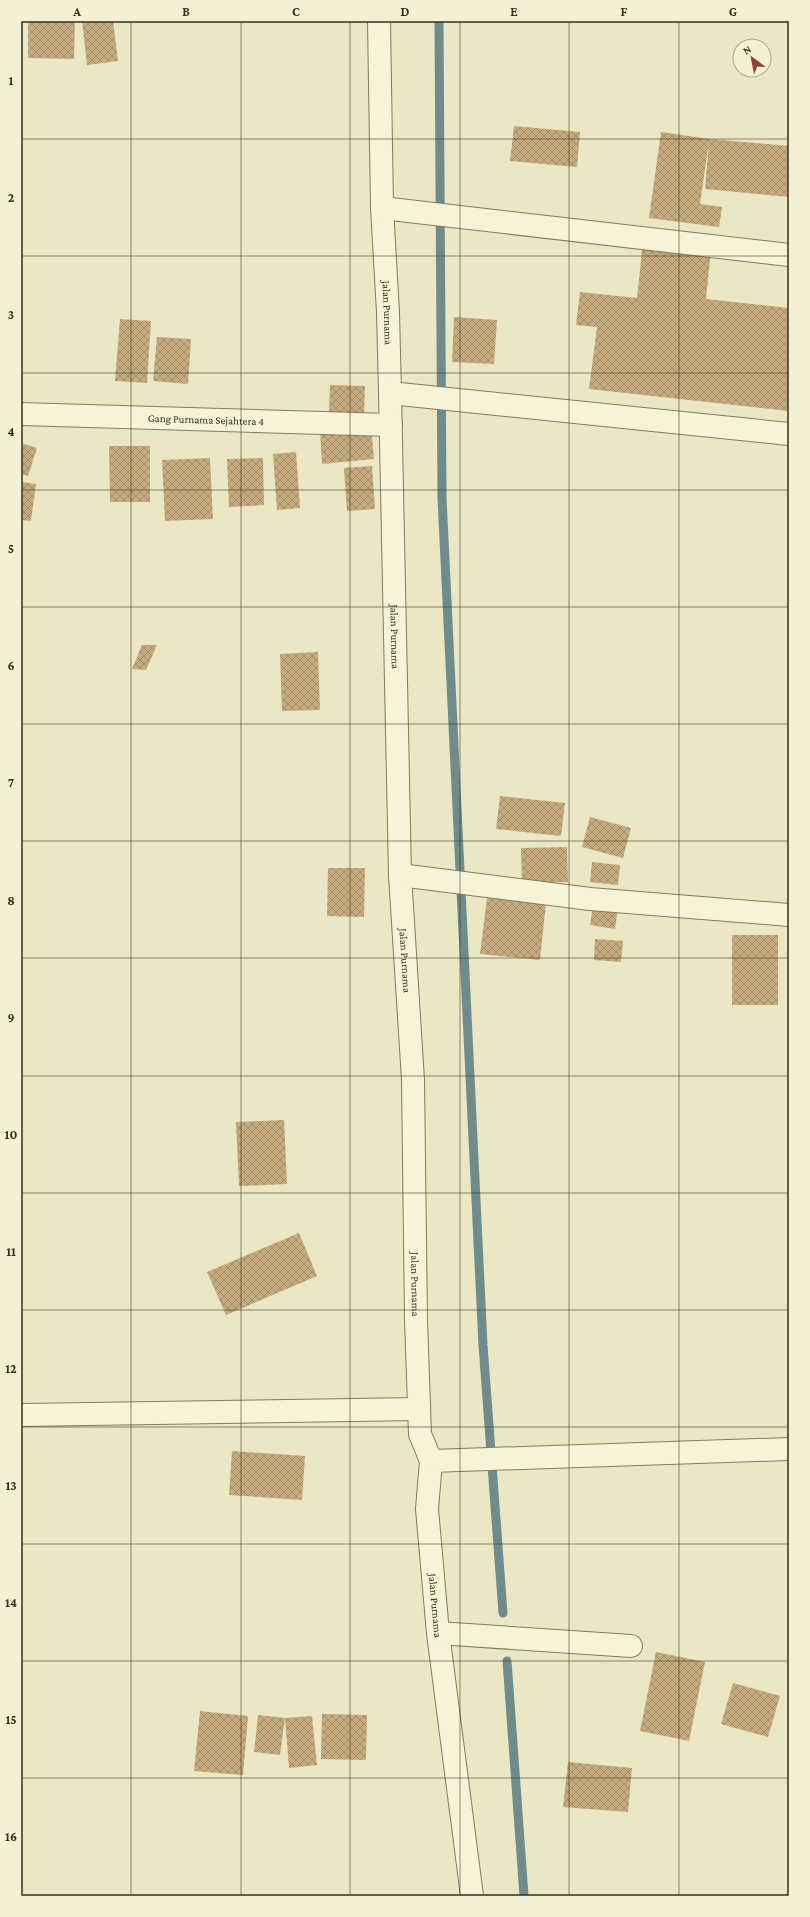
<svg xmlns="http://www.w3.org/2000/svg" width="810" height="1917" font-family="'Crimson Pro',serif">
	<defs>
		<pattern id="building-cross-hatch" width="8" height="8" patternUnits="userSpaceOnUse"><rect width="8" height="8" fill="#c6ab7e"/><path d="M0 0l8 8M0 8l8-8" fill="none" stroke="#a28c67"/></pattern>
	</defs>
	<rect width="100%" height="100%" fill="#ebe7c5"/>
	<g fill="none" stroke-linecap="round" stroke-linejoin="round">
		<g stroke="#6e8c8b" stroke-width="9">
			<path d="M439 21 442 498 483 1345 503 1613"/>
			<path d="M507 1661 524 1896"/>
		</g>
	</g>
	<g fill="url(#building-cross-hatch)">
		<path d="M28 21H75L74 59 28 58Z"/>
		<path d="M82 21H113L118 61 87 65Z"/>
		<path d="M514 126 580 132 577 167 510 161Z"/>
		<path d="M661 132 710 139 789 146V197L705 189 709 141 700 204 722 207 719 227 649 218Z"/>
		<path d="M643 241 711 249 706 299 789 308V411L589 389 597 327 576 325 580 292 637 298Z"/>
		<path d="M454 317 497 320 494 364 452 362Z"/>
		<path d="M120 319 151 321 147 383 115 381Z"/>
		<path d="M157 337 191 339 188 384 153 381Z"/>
		<path d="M330 385 365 386 364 414H329Z"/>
		<path d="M371 426 374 459 322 464 320 430Z"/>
		<path d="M21 443 37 448 28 476 21 474Z"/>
		<path d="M109 446H150V502H110Z"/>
		<path d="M296 452 300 508 277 510 273 454Z"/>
		<path d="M210 458 213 519 165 521 162 460Z"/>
		<path d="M263 458 264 505 229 507 227 459Z"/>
		<path d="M372 466 375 509 347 511 344 468Z"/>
		<path d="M21 482 36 484 31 521 21 520Z"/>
		<path d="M142 645H157L146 670 132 669Z"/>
		<path d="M318 652 320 710 282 711 280 654Z"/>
		<path d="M500 796 565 803 561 836 496 829Z"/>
		<path d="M590 817 631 828 623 858 582 847Z"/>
		<path d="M567 847 568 882H522L521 848Z"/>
		<path d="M592 862 620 865 618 885 590 882Z"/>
		<path d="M328 868H365L364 917 327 916Z"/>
		<path d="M487 898 546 903 540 960 480 954Z"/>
		<path d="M593 905 618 909 615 929 590 925Z"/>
		<rect x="732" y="935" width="46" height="70"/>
		<path d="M595 939 623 941 621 962 594 960Z"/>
		<path d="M284 1120 287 1184 239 1186 236 1122Z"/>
		<path d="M299 1233 317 1276 226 1315 207 1272Z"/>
		<path d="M232 1451 305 1456 302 1500 229 1495Z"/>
		<path d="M656 1652 705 1662 689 1741 640 1731Z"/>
		<path d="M733 1683 780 1696 768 1737 721 1724Z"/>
		<path d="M200 1711 248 1716 243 1775 194 1771Z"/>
		<path d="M322 1714 367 1715 366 1760 321 1759Z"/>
		<path d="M258 1715 285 1718 280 1755 254 1752Z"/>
		<path d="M312 1716 317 1765 289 1768 285 1718Z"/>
		<path d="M568 1762 632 1768 628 1812 563 1807Z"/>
	</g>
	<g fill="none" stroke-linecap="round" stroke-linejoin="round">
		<defs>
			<g id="minor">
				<path id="s1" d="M379 21 382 208 388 312 390 393 400 875 413 1080 416 1320 420 1434 431 1461 427 1509 438 1633 472 1896"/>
				<path d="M382 208 789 255"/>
				<path d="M390 393 789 434"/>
				<path id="s2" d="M21 414 391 425"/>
				<path d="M400 875 590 899 789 915"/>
				<path d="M21 1415 419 1409"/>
				<path d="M431 1461 789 1449"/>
				<path d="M438 1633 631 1646"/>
			</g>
		</defs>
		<use href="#minor" stroke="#847a5d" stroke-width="24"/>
		<use href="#minor" stroke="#f6f3d8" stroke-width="22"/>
	</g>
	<path fill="none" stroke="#352f1f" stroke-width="1" stroke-opacity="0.55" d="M131 21V1896M241 21V1896M350 21V1896M460 21V1896M569 21V1896M679 21V1896M21 139H789M21 256H789M21 373H789M21 490H789M21 607H789M21 724H789M21 841H789M21 958H789M21 1076H789M21 1193H789M21 1310H789M21 1427H789M21 1544H789M21 1661H789M21 1778H789"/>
	<g text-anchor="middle" stroke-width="3" stroke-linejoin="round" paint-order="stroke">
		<g font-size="11" fill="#352f1f" stroke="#f3f0d4">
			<text dy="4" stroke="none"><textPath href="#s1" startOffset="292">Jalan Purnama</textPath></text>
			<text dy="4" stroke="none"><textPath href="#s2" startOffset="185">Gang Purnama Sejahtera 4</textPath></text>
			<text dy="4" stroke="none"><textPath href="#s1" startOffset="616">Jalan Purnama</textPath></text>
			<text dy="4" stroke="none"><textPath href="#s1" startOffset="940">Jalan Purnama</textPath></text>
			<text dy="4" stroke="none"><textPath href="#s1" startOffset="1264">Jalan Purnama</textPath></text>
			<text dy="4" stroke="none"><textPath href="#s1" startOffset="1588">Jalan Purnama</textPath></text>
		</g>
	</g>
	<rect width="810" height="1917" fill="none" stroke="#f3f0d4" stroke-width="44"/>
	<g transform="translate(752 58) rotate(328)"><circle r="19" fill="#f3f0d4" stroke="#a7a38c"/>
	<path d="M0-3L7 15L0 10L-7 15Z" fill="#8e4532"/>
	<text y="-6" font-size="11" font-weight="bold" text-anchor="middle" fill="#352f1f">N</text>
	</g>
	<rect x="22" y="22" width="766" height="1873" fill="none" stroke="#352f1f" stroke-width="1.5"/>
	<g font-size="13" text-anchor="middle" font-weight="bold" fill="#352f1f">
		<text x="77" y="16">A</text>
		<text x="186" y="16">B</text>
		<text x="296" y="16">C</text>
		<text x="405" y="16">D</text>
		<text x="514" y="16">E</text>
		<text x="624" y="16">F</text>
		<text x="733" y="16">G</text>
		<text x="11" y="85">1</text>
		<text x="11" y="202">2</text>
		<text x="11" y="319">3</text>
		<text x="11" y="436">4</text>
		<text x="11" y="553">5</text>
		<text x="11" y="670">6</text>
		<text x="11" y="787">7</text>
		<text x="11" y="905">8</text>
		<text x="11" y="1022">9</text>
		<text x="11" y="1139">10</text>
		<text x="11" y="1256">11</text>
		<text x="11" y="1373">12</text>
		<text x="11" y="1490">13</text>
		<text x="11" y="1607">14</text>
		<text x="11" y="1724">15</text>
		<text x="11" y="1841">16</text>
	</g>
</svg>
